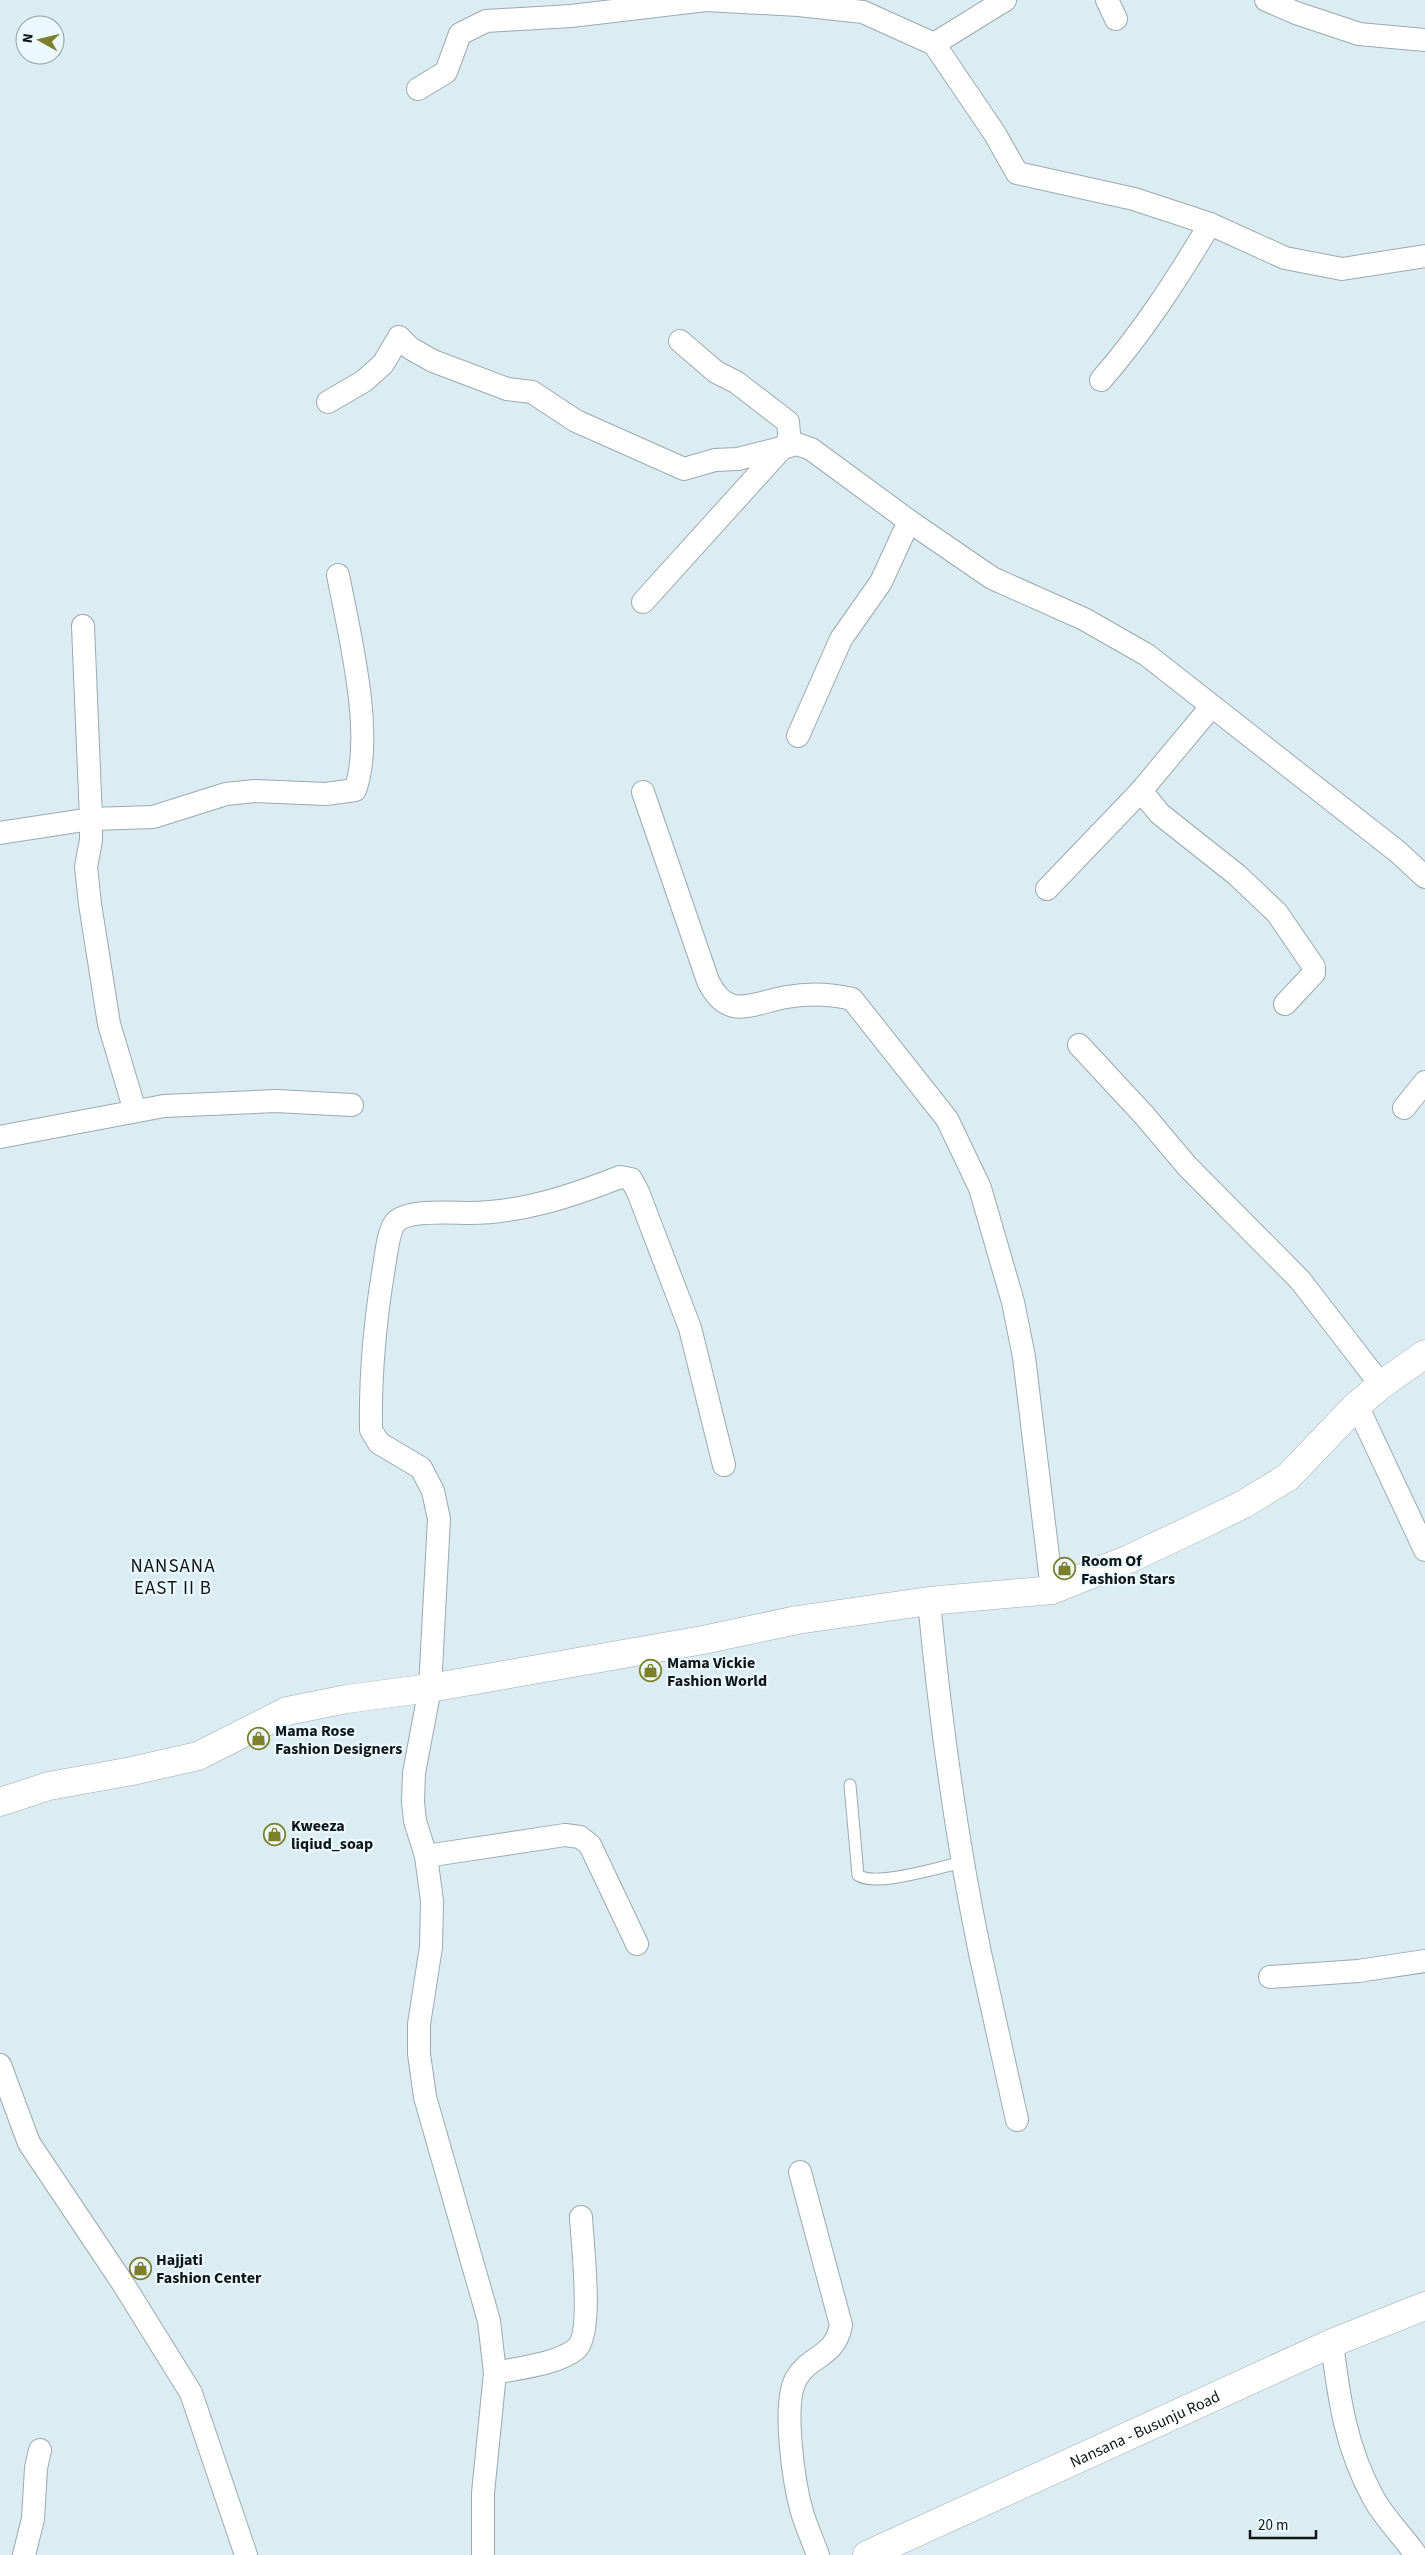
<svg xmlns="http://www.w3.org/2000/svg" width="1425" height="2555" font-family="'Source Sans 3',sans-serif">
	<rect width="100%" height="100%" fill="#dbedf3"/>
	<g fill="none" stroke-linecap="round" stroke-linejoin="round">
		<defs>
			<path id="lane" d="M850 1785 858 1875C875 1888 942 1866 964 1862"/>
			<g id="street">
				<path d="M1107 0 1116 19"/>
				<path d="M1266 0 1296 13 1359 34 1425 40"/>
				<path d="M934 44 1005 0"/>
				<path d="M418 89 446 72 460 34 486 21 571 16 706 0 799 5 863 12 934 44 995 134 1017 173 1134 199 1210 224 1285 258 1342 269 1425 256"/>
				<path d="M680 341 716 372 736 382 788 422 790 445"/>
				<path d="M1101 380C1143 332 1177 279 1210 224"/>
				<path d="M328 402 364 381 383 364 399 337 410 348 433 361 507 389 532 392 576 421 684 469 715 460 738 459 797 444 811 449 909 521 992 578 1084 619 1147 655 1398 852 1425 877"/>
				<path d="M643 602 784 446"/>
				<path d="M83 626 91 819V840L86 867 90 904 109 1024 135 1111"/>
				<path d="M1211 707 1141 791 1160 814 1237 875 1277 913 1314 967V973L1285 1004"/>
				<path d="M798 736 841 639 881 582 909 521"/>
				<path d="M643 792 708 981C728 1022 751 1003 787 997 809 993 831 994 852 999L947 1119 980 1188 1013 1302 1024 1357 1052 1590"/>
				<path d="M0 833 91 819 153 817 226 794 255 791 326 794 355 790C375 736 349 632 338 575"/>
				<path d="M1047 889 1141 791"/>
				<path d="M1079 1045 1144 1115 1187 1166 1300 1280 1381 1385"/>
				<path d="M1404 1108 1425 1082"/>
				<path d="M0 1137 164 1106 276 1101 352 1105"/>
				<path d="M1354 1408 1361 1414 1425 1550"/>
				<path d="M929 1601C940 1718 956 1837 980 1953 992 2009 1005 2064 1017 2120"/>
				<path d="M426 1856 565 1835 580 1837 590 1845 637 1944"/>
				<path d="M1270 1977 1358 1971 1425 1961"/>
				<path d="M0 2065 29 2143 122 2282 191 2393 246 2555"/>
				<path d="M800 2172 841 2325C835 2358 809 2355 796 2379 782 2404 794 2484 802 2512 806 2526 813 2541 818 2555"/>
				<path d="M1332 2343C1339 2399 1346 2449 1374 2499 1385 2519 1403 2536 1416 2555"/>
				<path d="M495 2373C518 2368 558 2364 576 2349 594 2334 582 2242 581 2217"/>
				<path d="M24 2555 33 2519 36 2468 40 2450"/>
				<path d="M483 2555V2493L495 2373 489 2321 425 2097 419 2054V2024L431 1947 432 1901 426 1856 415 1821 413 1802 414 1773 430 1688 439 1519 433 1491 421 1468 379 1443 371 1430C370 1375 375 1321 384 1267 386 1256 388 1232 395 1223 406 1209 452 1213 469 1213 521 1213 572 1196 620 1177L631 1179 638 1192 690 1328 724 1465"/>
			</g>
			<path id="secondary" d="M0 1802 49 1786 132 1771 198 1756 287 1711 347 1699 430 1688 703 1640 797 1620 929 1601 1052 1590 1129 1559 1203 1524 1244 1504 1288 1477 1354 1408 1381 1385 1425 1354"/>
			<g id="primary">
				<path id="s1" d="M867 2555 1332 2343 1425 2306"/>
			</g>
		</defs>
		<use href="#lane" stroke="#9aaab0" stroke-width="13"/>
		<use href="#street" stroke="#9aaab0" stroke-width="24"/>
		<use href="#secondary" stroke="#9aaab0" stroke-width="29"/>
		<use href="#primary" stroke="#9aaab0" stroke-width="29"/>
		<use href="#lane" stroke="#fff" stroke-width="11"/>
		<use href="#street" stroke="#fff" stroke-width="22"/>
		<use href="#secondary" stroke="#fff" stroke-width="28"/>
		<use href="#primary" stroke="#fff" stroke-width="28"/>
	</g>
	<defs>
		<symbol id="shop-ring" viewBox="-11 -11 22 22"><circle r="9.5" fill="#ebf9fe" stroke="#7d802a" stroke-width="1.5"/><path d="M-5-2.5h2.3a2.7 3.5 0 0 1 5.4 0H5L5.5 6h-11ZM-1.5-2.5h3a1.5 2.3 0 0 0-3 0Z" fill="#7d802a"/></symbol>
	</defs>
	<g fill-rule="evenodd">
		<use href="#shop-ring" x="1052" y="1556" width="25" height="25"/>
		<use href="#shop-ring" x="638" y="1658" width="25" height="25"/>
		<use href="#shop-ring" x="246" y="1726" width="25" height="25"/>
		<use href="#shop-ring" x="262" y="1822" width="25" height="25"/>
		<use href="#shop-ring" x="128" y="2256" width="25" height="25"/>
	</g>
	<g text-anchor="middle" stroke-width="4.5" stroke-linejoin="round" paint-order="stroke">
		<g font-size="16" font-weight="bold" fill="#0f1517" stroke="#ebf9fe" text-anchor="start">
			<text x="1081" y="1566">Room Of<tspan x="1081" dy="18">Fashion Stars</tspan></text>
			<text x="667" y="1668">Mama Vickie<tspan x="667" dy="18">Fashion World</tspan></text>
			<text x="275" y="1736">Mama Rose<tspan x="275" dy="18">Fashion Designers</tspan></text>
			<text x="291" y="1831">Kweeza<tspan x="291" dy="18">liqiud_soap</tspan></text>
			<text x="156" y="2265">Hajjati<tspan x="156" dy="18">Fashion Center</tspan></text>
		</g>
		<g font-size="16" fill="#0f1517" stroke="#ebf9fe">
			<text dy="6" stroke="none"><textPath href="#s1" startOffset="305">Nansana - Busunju Road</textPath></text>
		</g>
		<g font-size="19" letter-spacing="1" fill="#0f1517" stroke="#ebf9fe">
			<text x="173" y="1572">NANSANA<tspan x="173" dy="22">EAST II B</tspan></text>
		</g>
	</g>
	<g transform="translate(40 40) rotate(278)"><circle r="24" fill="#ebf9fe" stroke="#939ea2"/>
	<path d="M0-4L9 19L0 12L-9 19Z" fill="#7d802a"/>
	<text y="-8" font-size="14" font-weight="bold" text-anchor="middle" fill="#0f1517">N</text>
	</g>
	<path d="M1250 2530v8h66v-8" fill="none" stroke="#0f1517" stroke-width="2.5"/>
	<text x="1258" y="2530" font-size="15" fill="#0f1517" stroke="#ebf9fe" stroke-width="4" paint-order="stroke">20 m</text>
</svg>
